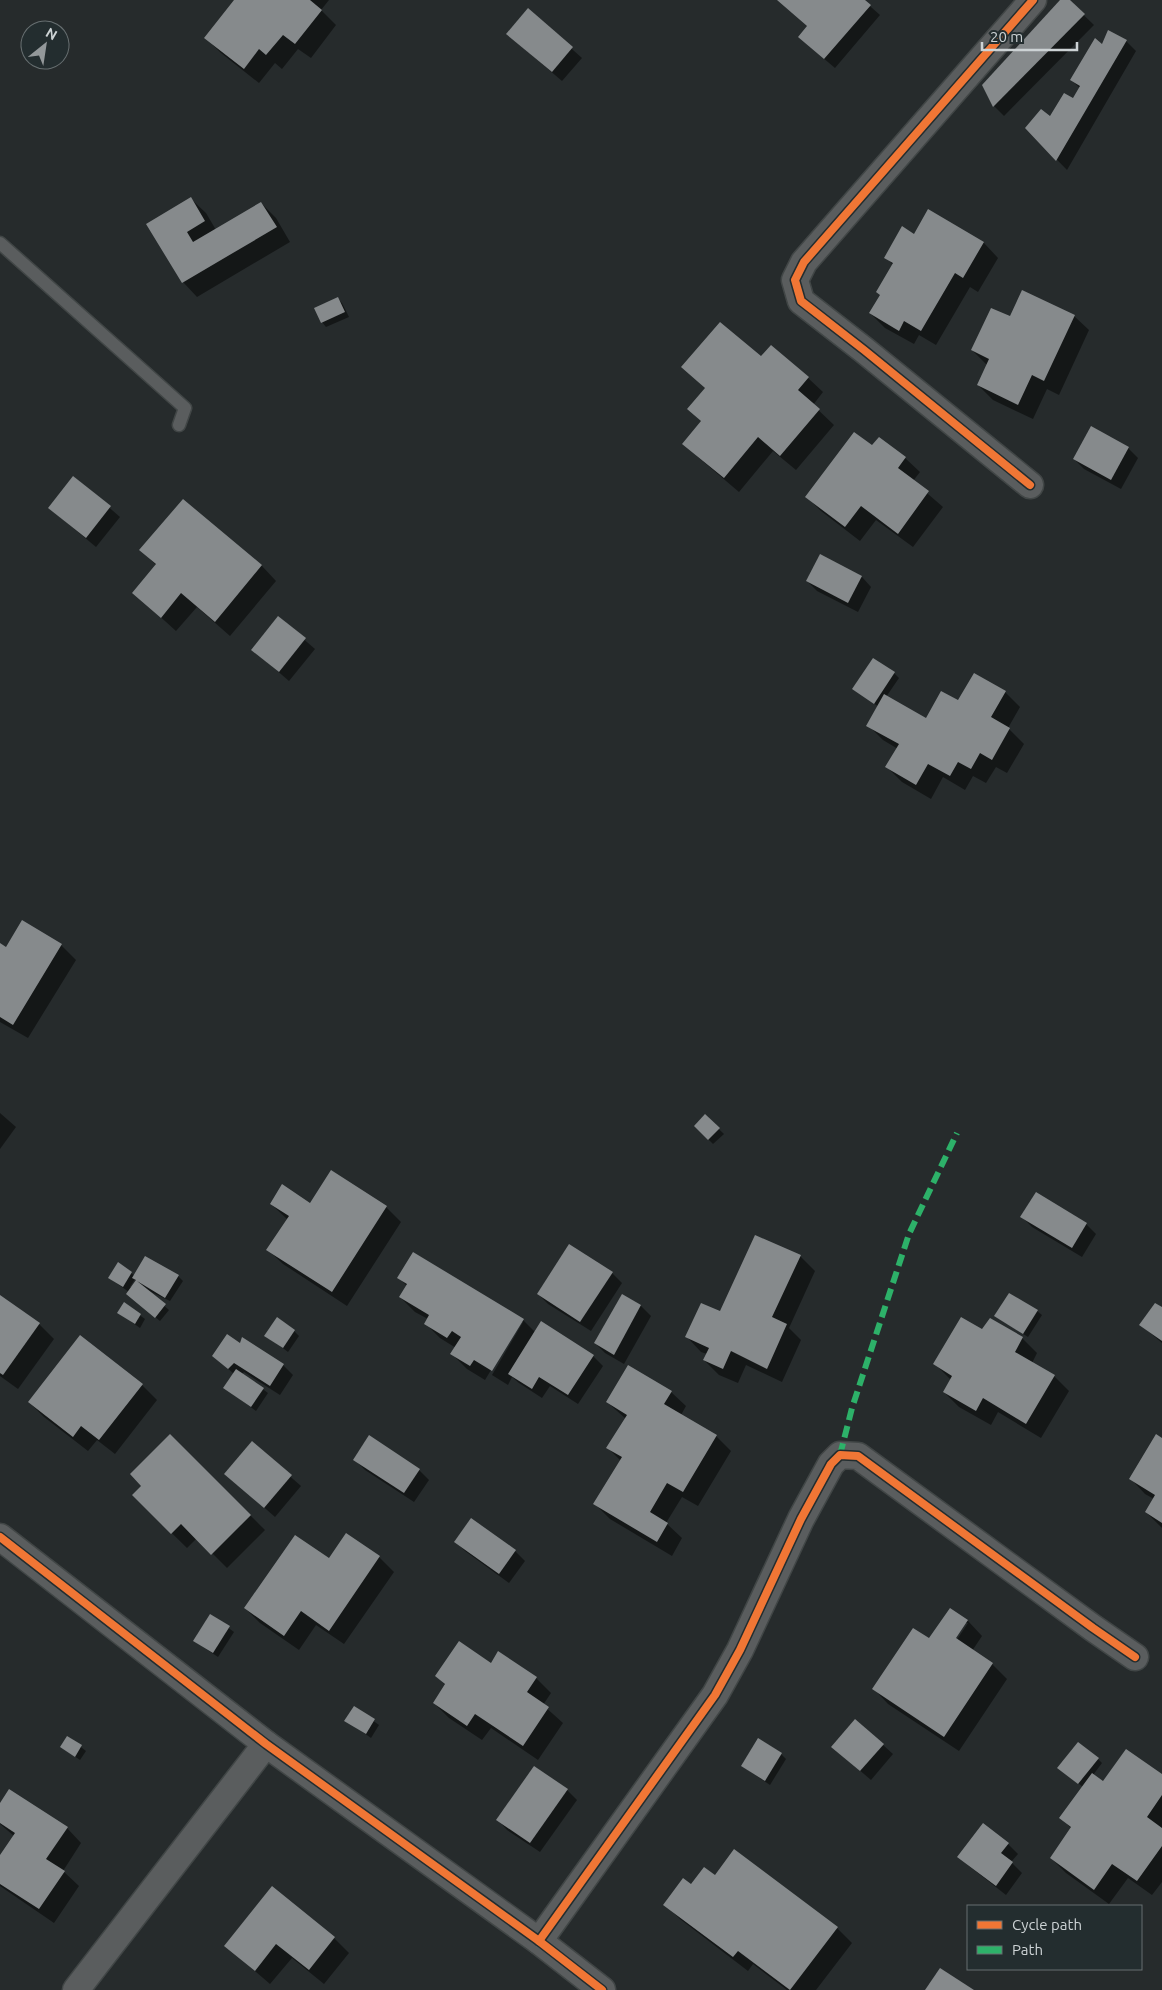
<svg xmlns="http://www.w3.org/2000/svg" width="1162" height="1990" font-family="Ubuntu,sans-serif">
	<rect width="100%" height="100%" fill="#262b2c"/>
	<g fill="#0007" fill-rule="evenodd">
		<path d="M236 0H329L321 10 336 25 311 58 298 49 282 69 275 63 259 83 221 53 206 38Z"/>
		<path d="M778 0H863L880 15 835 68 809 46 808 27Z"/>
		<path d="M1062 0H1068L1094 25 1004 116 994 106 984 85Z"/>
		<path d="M528 10 582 58 562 81 507 34Z"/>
		<path d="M1126 41 1136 51 1067 170 1026 128 1050 118 1073 99 1080 88 1071 80 1102 46Z"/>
		<path d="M191 199 206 213 216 230 261 203 276 218 290 242 197 297 183 282 148 225Z"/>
		<path d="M929 211 984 243 998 258 978 292 970 287 936 345 919 335 914 344 885 328 870 313 881 296 893 265 886 257 915 235Z"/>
		<path d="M338 299 342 303 349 317 326 327 322 322Z"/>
		<path d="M1074 316 1089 330 1059 395 1047 389 1033 419 993 400 978 385 987 365 972 350 1011 318Z"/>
		<path d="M761 358 808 378 823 392 813 405 834 425 796 470 773 451 739 492 699 458 684 443 702 422 689 409 706 389 683 367Z"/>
		<path d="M873 447 905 458 920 472 913 481 943 507 913 547 876 520 860 541 821 511 807 497Z"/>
		<path d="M1128 448 1138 458 1121 489 1084 469 1074 459Z"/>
		<path d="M74 477 120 517 96 547 60 517Z"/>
		<path d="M183 500 262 566 276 581 230 636 197 607 176 631 134 593 157 566 141 550Z"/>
		<path d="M820 556 862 577 871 587 858 612 817 591 807 581Z"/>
		<path d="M279 618 315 649 289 681 253 650Z"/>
		<path d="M894 673 899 678 886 697 926 719 958 702 974 674 1005 692 1020 707 1008 728 1024 744 1007 773 996 767 986 783 973 776 965 790 943 777 931 799 902 782 887 767 898 749 883 740 868 725 879 707 854 689Z"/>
		<path d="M0 944 7 948 61 945 76 960 28 1038 0 1022Z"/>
		<path d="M0 1113 16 1127 0 1149Z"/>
		<path d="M705 1116 724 1134 713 1144 695 1126Z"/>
		<path d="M332 1171 386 1207 401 1222 347 1306 283 1264 268 1250 288 1220 271 1204H310Z"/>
		<path d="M1022 1217 1086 1224 1096 1234 1082 1257 1032 1227Z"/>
		<path d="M800 1256 815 1271 789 1328 801 1340 782 1382 746 1365 738 1383 719 1375 704 1360 707 1354 701 1352 687 1337Z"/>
		<path d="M118 1264 135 1276H178L183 1281 170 1301 143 1288 169 1310 160 1321 132 1298 129 1292 109 1278ZM135 1279 137 1281 132 1288 130 1287Z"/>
		<path d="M612 1273 622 1283 591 1331 548 1304 538 1294Z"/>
		<path d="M399 1278 523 1320 535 1332 593 1356 603 1366 578 1404 550 1386 542 1398 519 1383 512 1377 508 1385 492 1375 523 1322H520L485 1380 467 1369 452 1354 456 1348 440 1338 425 1323 428 1319 415 1312 400 1297 407 1286Z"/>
		<path d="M622 1296 641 1306 651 1316 624 1364 605 1353 595 1343Z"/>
		<path d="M0 1297 39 1324 54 1339 18 1389 0 1376Z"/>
		<path d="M124 1304 145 1319 140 1328 119 1313Z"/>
		<path d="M1162 1309V1343L1141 1325Z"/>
		<path d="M1037 1311 1042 1315 1028 1337 996 1316Z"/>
		<path d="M990 1320 1022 1338 1037 1353 1032 1363 1054 1376 1069 1391 1041 1438 998 1412 991 1425 959 1407 944 1392 951 1380 935 1364 983 1331Z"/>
		<path d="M294 1331 299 1336 288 1352 266 1335Z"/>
		<path d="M241 1345 283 1365 293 1375 280 1395 244 1372 242 1374 268 1393 256 1411 225 1388 234 1374 214 1356Z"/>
		<path d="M142 1385 157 1400 115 1454 97 1440 88 1451 44 1417 29 1402Z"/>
		<path d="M671 1392 686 1406 681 1415 716 1436 731 1451 698 1506 682 1497 666 1523 682 1538 672 1556 610 1519 595 1504 621 1461 608 1448 626 1419 607 1402Z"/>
		<path d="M170 1436 265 1530 227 1568 197 1538 187 1548 133 1495 143 1486Z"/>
		<path d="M1162 1439V1528L1146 1512 1154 1499 1145 1494 1131 1479Z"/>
		<path d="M252 1443 301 1486 275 1517 226 1474Z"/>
		<path d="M355 1460 419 1470 429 1480 414 1502 365 1470Z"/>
		<path d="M471 1520 515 1551 525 1561 509 1583 465 1551 455 1541Z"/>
		<path d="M346 1535 379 1557 394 1572 344 1644 316 1625 299 1650 260 1623 245 1608 329 1560Z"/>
		<path d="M950 1610 968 1621 982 1636 972 1651 992 1664 1007 1679 959 1751 888 1704 874 1689 929 1640ZM965 1623H968L954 1644 952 1643Z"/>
		<path d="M211 1615 234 1632 218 1657 194 1641Z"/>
		<path d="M491 1665 536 1678 551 1693 543 1705 563 1723 538 1760 491 1728 482 1740 449 1718 434 1703 446 1686 437 1676Z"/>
		<path d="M354 1707 379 1725 371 1738 346 1720Z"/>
		<path d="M68 1737 86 1751 80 1760 61 1747Z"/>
		<path d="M883 1745 893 1754 871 1780 843 1756Z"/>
		<path d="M781 1754 786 1759 770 1785 742 1766Z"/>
		<path d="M1098 1759 1102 1763 1093 1775 1103 1783 1162 1776V1882L1152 1895 1128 1878 1109 1904 1066 1873 1051 1858 1072 1829 1061 1818 1083 1787 1064 1772Z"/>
		<path d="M567 1790 577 1800 540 1852 507 1830 498 1820Z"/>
		<path d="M0 1805 67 1828 81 1843 63 1871 79 1886 54 1923 0 1886V1858L14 1836 0 1824Z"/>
		<path d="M1008 1844 1018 1854 1011 1862 1022 1873 1006 1895 969 1866 959 1856Z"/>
		<path d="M715 1877 837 1928 852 1943 816 1990H787L753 1964 748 1971 680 1919 665 1904 692 1885Z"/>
		<path d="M272 1888 334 1938 349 1953 324 1984 292 1958 270 1984 226 1946Z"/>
	</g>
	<g fill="#868a8c">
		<path d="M234 0H310L322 10 295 44 283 35 266 55 259 49 244 69 204 38Z"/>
		<path d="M777 0H865L871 5 824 59 798 37 807 26Z"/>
		<path d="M1060 0H1070L1085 14 993 107 982 85Z"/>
		<path d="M528 8 573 47 552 72 506 34Z"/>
		<path d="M1108 30 1127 40 1056 161 1025 128 1041 109 1050 116 1064 93 1073 98 1080 86 1070 80 1095 38 1102 44Z"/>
		<path d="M191 197 205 221 187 232 193 242 261 202 277 227 182 283 146 224Z"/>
		<path d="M928 209 984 242 963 278 955 273 921 331 904 321 899 331 869 313 880 295 876 292 893 263 884 258 902 226 914 234Z"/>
		<path d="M1022 290 1075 315 1044 381 1032 375 1018 405 977 385 989 359 971 350 991 308 1010 316Z"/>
		<path d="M338 297 345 312 321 323 314 308Z"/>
		<path d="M720 322 761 356 771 345 809 377 798 390 820 409 780 456 758 437 724 478 682 444 701 421 687 409 705 388 681 367Z"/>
		<path d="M1091 426 1129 447 1111 480 1073 459Z"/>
		<path d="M854 432 872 445 879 437 906 457 898 468 929 491 898 534 861 506 845 527 805 497Z"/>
		<path d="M73 476 111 506 86 538 48 508Z"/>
		<path d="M183 499 262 565 215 622 181 593 161 618 132 593 156 564 139 550Z"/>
		<path d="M820 554 862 576 848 603 806 581Z"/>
		<path d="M278 616 306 638 279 672 251 650Z"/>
		<path d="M873 658 895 672 874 704 852 689Z"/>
		<path d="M974 673 1006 691 991 717 1010 728 992 760 980 753 971 769 958 762 950 776 928 764 916 785 885 767 899 744 866 726 884 694 926 718 941 691 958 700Z"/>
		<path d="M22 920 62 944 13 1025 0 1017V943L6 947Z"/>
		<path d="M705 1114 720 1128 708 1140 694 1126Z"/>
		<path d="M331 1170 387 1206 332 1292 266 1250 289 1216 270 1204 282 1184 310 1203Z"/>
		<path d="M1036 1192 1087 1223 1072 1248 1020 1217Z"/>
		<path d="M755 1235 801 1255 772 1317 787 1324 767 1369 731 1351 723 1369 703 1360 709 1348 685 1337 701 1303 720 1311Z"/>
		<path d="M569 1244 613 1272 580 1322 537 1294Z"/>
		<path d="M413 1252 524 1319 492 1371 474 1360 470 1366 450 1354 461 1337 452 1331 447 1338 424 1324 429 1315 399 1297 407 1284 397 1278Z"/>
		<path d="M145 1256 179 1275 165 1298 137 1281 166 1304 155 1318 126 1294 136 1280 132 1278Z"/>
		<path d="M118 1262 132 1272 123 1287 108 1278Z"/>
		<path d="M1009 1293 1038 1310 1023 1334 994 1316Z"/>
		<path d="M622 1294 641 1305 614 1355 594 1343Z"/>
		<path d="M0 1295 40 1323 3 1375 0 1373Z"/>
		<path d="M124 1302 141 1314 135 1324 117 1313Z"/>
		<path d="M1155 1303 1162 1307V1341L1139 1325Z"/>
		<path d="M277 1317 295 1330 283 1348 264 1336Z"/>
		<path d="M961 1317 982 1329 990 1318 1023 1337 1015 1352 1055 1375 1026 1424 983 1398 976 1411 943 1392 952 1376 933 1364Z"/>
		<path d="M541 1321 594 1355 568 1395 539 1377 532 1389 508 1374Z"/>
		<path d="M227 1334 240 1343 242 1337 284 1364 270 1386 234 1363 228 1369 212 1356Z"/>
		<path d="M80 1335 143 1384 99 1440 81 1426 73 1437 28 1402Z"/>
		<path d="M628 1365 672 1391 664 1404 717 1435 683 1492 667 1483 650 1512 668 1523 657 1542 593 1504 622 1457 606 1448 627 1415 606 1402Z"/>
		<path d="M236 1369 264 1388 251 1407 223 1388Z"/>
		<path d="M170 1434 251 1515 211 1555 181 1524 171 1534 132 1495 141 1486 130 1474Z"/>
		<path d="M1156 1434 1162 1438V1523L1145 1512 1155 1495 1129 1479Z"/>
		<path d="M369 1435 420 1469 404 1493 353 1460Z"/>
		<path d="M252 1441 292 1475 264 1508 224 1474Z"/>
		<path d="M471 1518 516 1550 499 1574 454 1542Z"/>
		<path d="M346 1533 380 1556 329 1631 301 1611 284 1636 244 1608 295 1535 329 1558Z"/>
		<path d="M950 1608 968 1620 956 1638 993 1663 944 1737 872 1689 913 1628 929 1638Z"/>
		<path d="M210 1614 230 1626 213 1653 193 1641Z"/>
		<path d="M459 1641 491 1663 498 1651 537 1677 527 1692 549 1707 523 1746 475 1714 467 1726 433 1703 445 1684 435 1676Z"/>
		<path d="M354 1706 375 1719 366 1734 344 1721Z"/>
		<path d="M855 1719 884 1744 860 1771 831 1747Z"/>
		<path d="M67 1736 82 1745 75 1757 60 1747Z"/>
		<path d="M758 1738 782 1753 765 1781 741 1766Z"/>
		<path d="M1078 1742 1099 1758 1078 1784 1057 1768Z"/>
		<path d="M1126 1749 1162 1774V1795L1147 1817 1162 1828V1846L1137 1881 1112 1864 1094 1890 1050 1858 1071 1827 1059 1818 1092 1773 1103 1781Z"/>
		<path d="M534 1766 568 1789 530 1843 496 1820Z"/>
		<path d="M9 1789 68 1827 46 1859 65 1871 39 1909 0 1884V1855L15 1833 0 1823V1803Z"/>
		<path d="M983 1823 1009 1843 1001 1853 1013 1862 996 1886 957 1857Z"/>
		<path d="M734 1849 838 1927 790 1990 738 1951 733 1957 663 1905 683 1878 691 1884 704 1867 715 1875Z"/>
		<path d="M272 1886 335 1937 309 1970 276 1944 255 1971 224 1946Z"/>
		<path d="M940 1968 974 1990H925Z"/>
	</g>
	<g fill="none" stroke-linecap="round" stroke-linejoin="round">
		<defs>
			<path id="lane" d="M0 243 185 408 179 425"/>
			<g id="street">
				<path d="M1030 485 864 350 801 301 795 280 804 262 1033 0"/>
				<path d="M0 1537 266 1744 539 1941 602 1990"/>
				<path d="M539 1941 715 1695 740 1650 801 1519 831 1464 840 1455 858 1456 1093 1628 1135 1657"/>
				<path d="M76 1990 266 1744"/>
			</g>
		</defs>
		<use href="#lane" stroke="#414646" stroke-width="15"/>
		<use href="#street" stroke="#414646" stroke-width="29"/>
		<use href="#lane" stroke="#5a5d5e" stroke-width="12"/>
		<use href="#street" stroke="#5a5d5e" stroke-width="26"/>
		<path stroke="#2db169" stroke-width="6" stroke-dasharray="12 6" stroke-linecap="butt" d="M840 1455 852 1408 909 1234 957 1133"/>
		<defs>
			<g id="cycleway">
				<path d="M1030 485 864 350 801 301 795 280 804 262 1033 0"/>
				<path d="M0 1537 266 1744 539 1941 602 1990"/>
				<path d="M539 1941 715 1695 740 1650 801 1519 831 1464 840 1455 858 1456 1093 1628 1135 1657"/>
			</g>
		</defs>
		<use href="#cycleway" stroke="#232d2f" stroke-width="11"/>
		<use href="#cycleway" stroke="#f07635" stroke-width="8"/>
	</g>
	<rect x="967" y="1905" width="175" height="65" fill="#232d2f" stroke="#676f71"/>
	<rect x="977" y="1921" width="25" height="8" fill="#f07635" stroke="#676f71"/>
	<text x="1012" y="1930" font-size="15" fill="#cdd3d5">Cycle path</text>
	<rect x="977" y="1946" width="25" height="8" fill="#2db169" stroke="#676f71"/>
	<text x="1012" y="1955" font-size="15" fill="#cdd3d5">Path</text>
	<g transform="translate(45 45) rotate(30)"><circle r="24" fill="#232d2f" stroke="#676f71"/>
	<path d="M0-4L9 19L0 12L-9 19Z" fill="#93989a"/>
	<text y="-8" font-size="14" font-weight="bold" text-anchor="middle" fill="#cdd3d5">N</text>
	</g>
	<path d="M982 42v8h95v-8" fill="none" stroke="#cdd3d5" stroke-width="2.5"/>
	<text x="990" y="42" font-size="15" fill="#cdd3d5" stroke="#232d2f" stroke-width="4" paint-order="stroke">20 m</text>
</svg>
